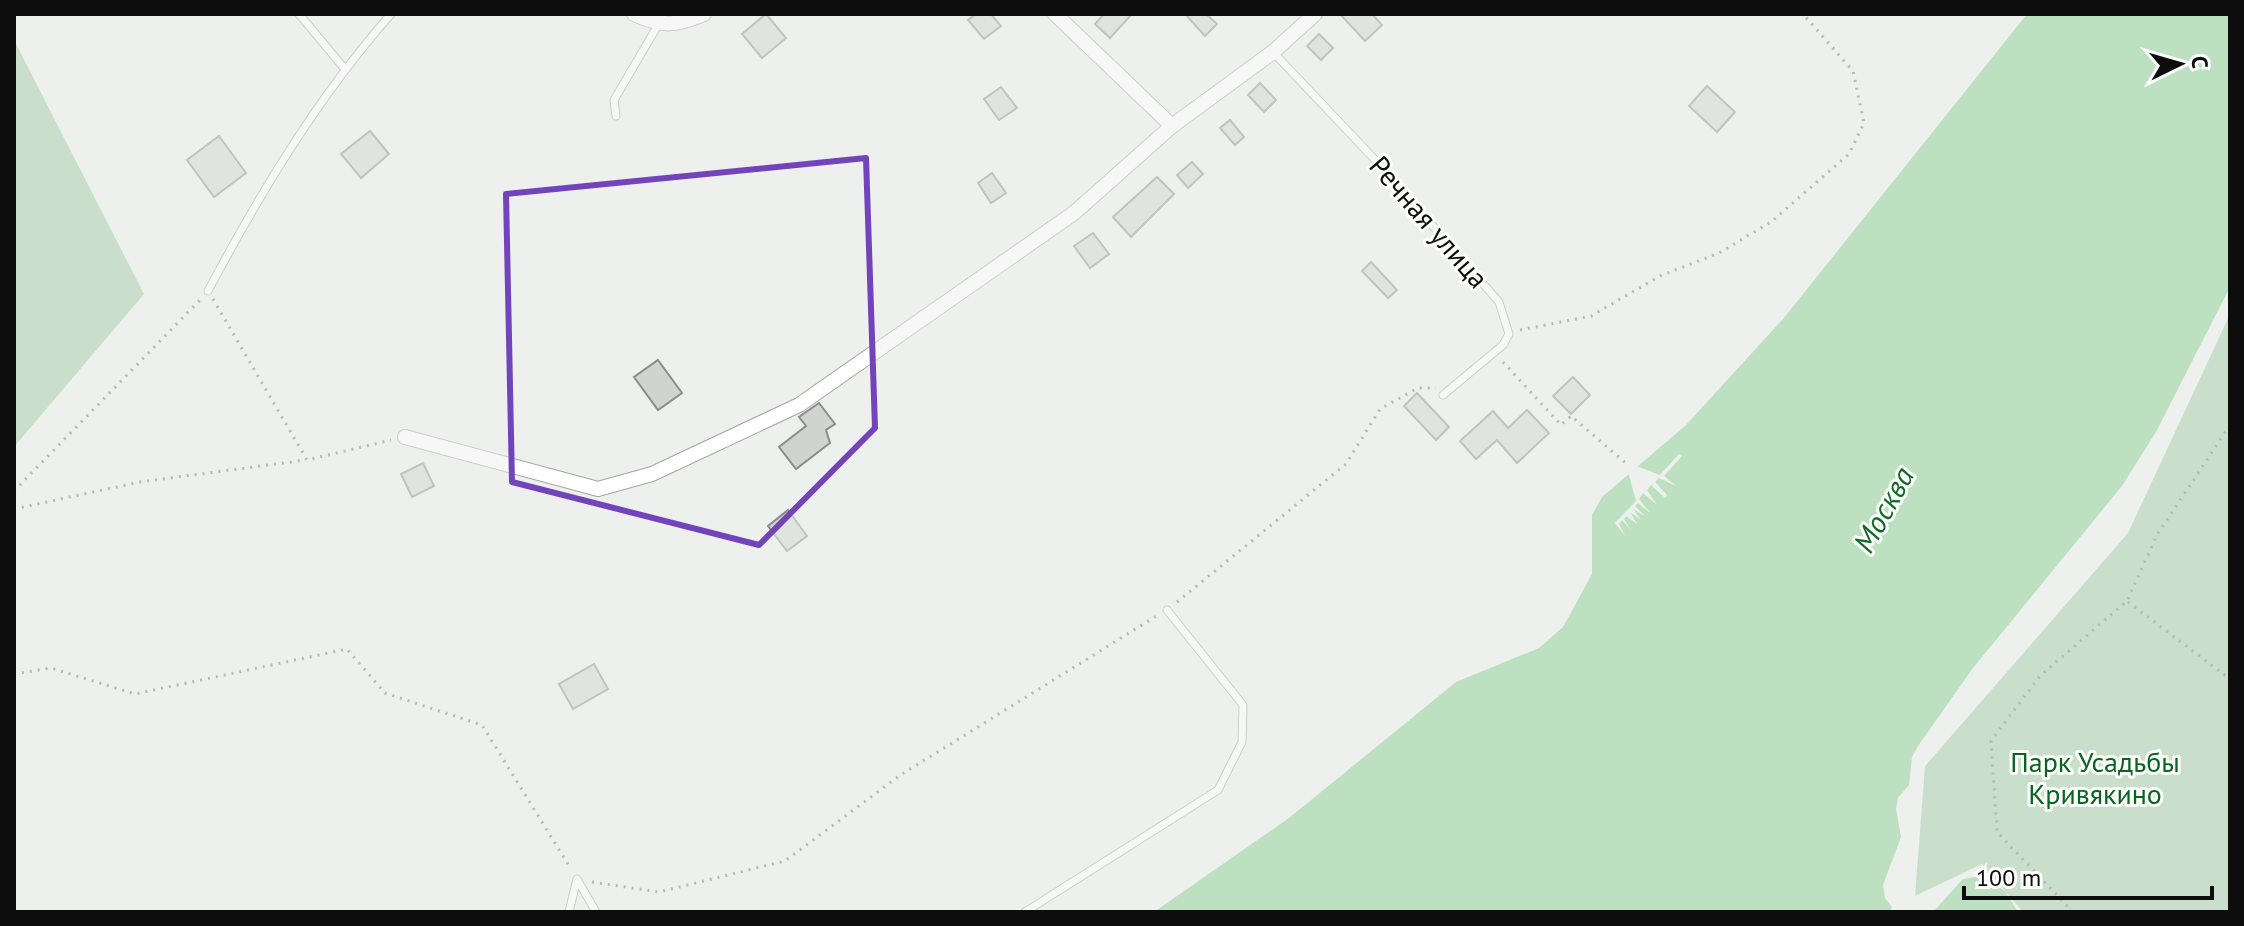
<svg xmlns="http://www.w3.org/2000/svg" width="2244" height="926" font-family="'PT Sans',sans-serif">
	<rect width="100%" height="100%" fill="#eef0ee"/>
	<g fill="#9dcba0">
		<path d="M14 40 144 294 14 447Z"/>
		<path d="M2230 314V912H2023L1982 864 1915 896 1925 766 2128 533Z"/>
	</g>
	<g fill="#80cf88">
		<path d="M2027 14H2230V287L2156 432 2122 486 1973 668 1918 746 1912 757 1909 785 1898 798 1896 809 1901 837 1883 885 1885 898 1892 907 1890 912H1154L1289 818 1456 682 1539 648 1563 627 1592 574V515L1602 497 1686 425 1783 319Z"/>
		<path d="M1982 876 2005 891 2018 912H1933L1963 879Z"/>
	</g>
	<path fill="#eef0ee" d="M1679 454 1682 456 1664 476 1676 486 1659 478 1655 482 1667 495 1665 498 1651 485 1647 490 1657 505 1643 493 1639 499 1650 513 1638 503 1635 506 1645 516 1633 509 1641 520 1630 512 1637 524 1626 516 1624 519 1631 530 1622 520 1619 524 1625 536 1615 523 1636 501 1627 468 1631 464 1660 475Z"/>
	<g fill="#d0d3d0" stroke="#8a8d8a" stroke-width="2">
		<path d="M766 14 786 38 762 58 742 34Z"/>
		<path d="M976 14H991L1001 26 984 39 968 20Z"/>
		<path d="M1104 14H1132L1110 38 1095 24Z"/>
		<path d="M1185 14H1206L1217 24 1205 36Z"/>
		<path d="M1340 14H1372L1382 25 1365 41Z"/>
		<path d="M1319 34 1333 48 1321 60 1307 46Z"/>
		<path d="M1260 83 1276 100 1264 112 1248 95Z"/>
		<path d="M1707 86 1735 112 1717 132 1689 106Z"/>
		<path d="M1001 87 1017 108 999 120 984 99Z"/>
		<path d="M1230 120 1244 137 1235 145 1220 128Z"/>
		<path d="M370 131 389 154 361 178 341 154Z"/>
		<path d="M219 136 246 173 214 197 187 160Z"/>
		<path d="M1192 162 1203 174 1188 188 1177 175Z"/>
		<path d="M992 173 1006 193 991 203 978 183Z"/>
		<path d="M1157 177 1174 194 1131 237 1113 217Z"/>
		<path d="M1093 233 1109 254 1090 268 1074 246Z"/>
		<path d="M1371 262 1397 290 1388 298 1362 271Z"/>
		<path d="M658 360 682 393 658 410 634 377Z"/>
		<path d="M1573 377 1590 395 1571 414 1553 396Z"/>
		<path d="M1417 393 1449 427 1436 440 1404 406Z"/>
		<path d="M819 403 835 424 826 430 830 443 796 469 779 447 806 426 799 417Z"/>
		<path d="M1527 410 1549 433 1517 463 1497 440 1476 459 1460 441 1493 411 1508 428Z"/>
		<path d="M423 463 434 486 412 497 401 474Z"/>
		<path d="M788 510 807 536 787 551 768 526Z"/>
		<path d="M594 664 608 689 573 709 559 684Z"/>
	</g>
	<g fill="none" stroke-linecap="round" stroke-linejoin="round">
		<defs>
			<g id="service">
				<path d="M299 14 344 68"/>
				<path d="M1273 52 1379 164 1499 302 1509 334 1503 345 1443 395"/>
				<path d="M616 116 614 100 658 25"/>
				<path d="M208 291C260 193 318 97 391 14"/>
				<path d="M569 912 577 879 596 912"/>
				<path d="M1025 912 1218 790 1242 742 1243 705 1167 610"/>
			</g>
			<g id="minor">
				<path d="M634 14C663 27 675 26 704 14"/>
				<path d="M1055 14 1172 126"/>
				<path d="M405 437 598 489 652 474 799 405 1074 213 1172 126 1273 52 1315 14"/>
			</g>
		</defs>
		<use href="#service" stroke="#a2a5a2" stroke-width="9"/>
		<use href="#minor" stroke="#a2a5a2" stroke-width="16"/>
		<g stroke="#747574" stroke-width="3" stroke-dasharray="2 6" stroke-linecap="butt">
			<path d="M213 299 307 460 391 440"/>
			<path d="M1520 330 1591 316 1660 276 1719 253 1771 222 1849 154 1864 123 1853 71 1803 14"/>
			<path d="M1503 362 1561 425 1571 416 1628 465"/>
			<path d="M14 491 201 299"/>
			<path d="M14 509 140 482 306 460"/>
			<path d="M1177 602 1346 464 1380 409 1418 388H1436"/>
			<path d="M2128 602 2230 679"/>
			<path d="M14 674 51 668 135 694 347 649 385 693 482 725 571 869"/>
			<path d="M592 882 659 892 785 861 899 776 1158 615"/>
			<path d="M2073 912 1997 832 1991 741 2040 676 2127 601 2157 535 2230 425"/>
		</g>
		<use href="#service" stroke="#fff" stroke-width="7"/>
		<use href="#minor" stroke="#fff" stroke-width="14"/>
	</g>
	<path d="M0 0H2244V926H0ZM866 158 875 428 759 545 512 482 506 194Z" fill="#eef0ee" fill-opacity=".55" fill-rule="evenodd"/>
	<path fill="none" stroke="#7144bc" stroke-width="6" stroke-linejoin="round" d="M866 158 875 428 759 545 512 482 506 194Z"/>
	<g text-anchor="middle" stroke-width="6" stroke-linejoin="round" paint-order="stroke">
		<g font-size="28" fill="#0c0d0c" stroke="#fbfefb">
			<text transform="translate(1429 222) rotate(49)" y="10">Речная улица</text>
		</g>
		<g font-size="28" fill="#0b6322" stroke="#fbfefb">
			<text x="2095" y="772">Парк Усадьбы<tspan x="2095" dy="32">Кривякино</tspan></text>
		</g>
		<g font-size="30" font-style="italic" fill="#146827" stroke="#fbfefb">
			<text transform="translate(1884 510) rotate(-61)" y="10">Москва</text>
		</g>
	</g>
	<rect width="2244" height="926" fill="none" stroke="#0c0d0c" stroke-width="32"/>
	<g transform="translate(2180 64) rotate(85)" stroke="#fbfefb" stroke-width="6" paint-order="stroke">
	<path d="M0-6L14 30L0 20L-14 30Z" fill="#0c0d0c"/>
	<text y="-12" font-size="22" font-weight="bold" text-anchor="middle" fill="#0c0d0c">С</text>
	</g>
	<path d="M1964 886v12h248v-12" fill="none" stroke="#0c0d0c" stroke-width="4"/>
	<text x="1976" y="886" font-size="24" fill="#0c0d0c" stroke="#fbfefb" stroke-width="6" paint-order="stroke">100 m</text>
</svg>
